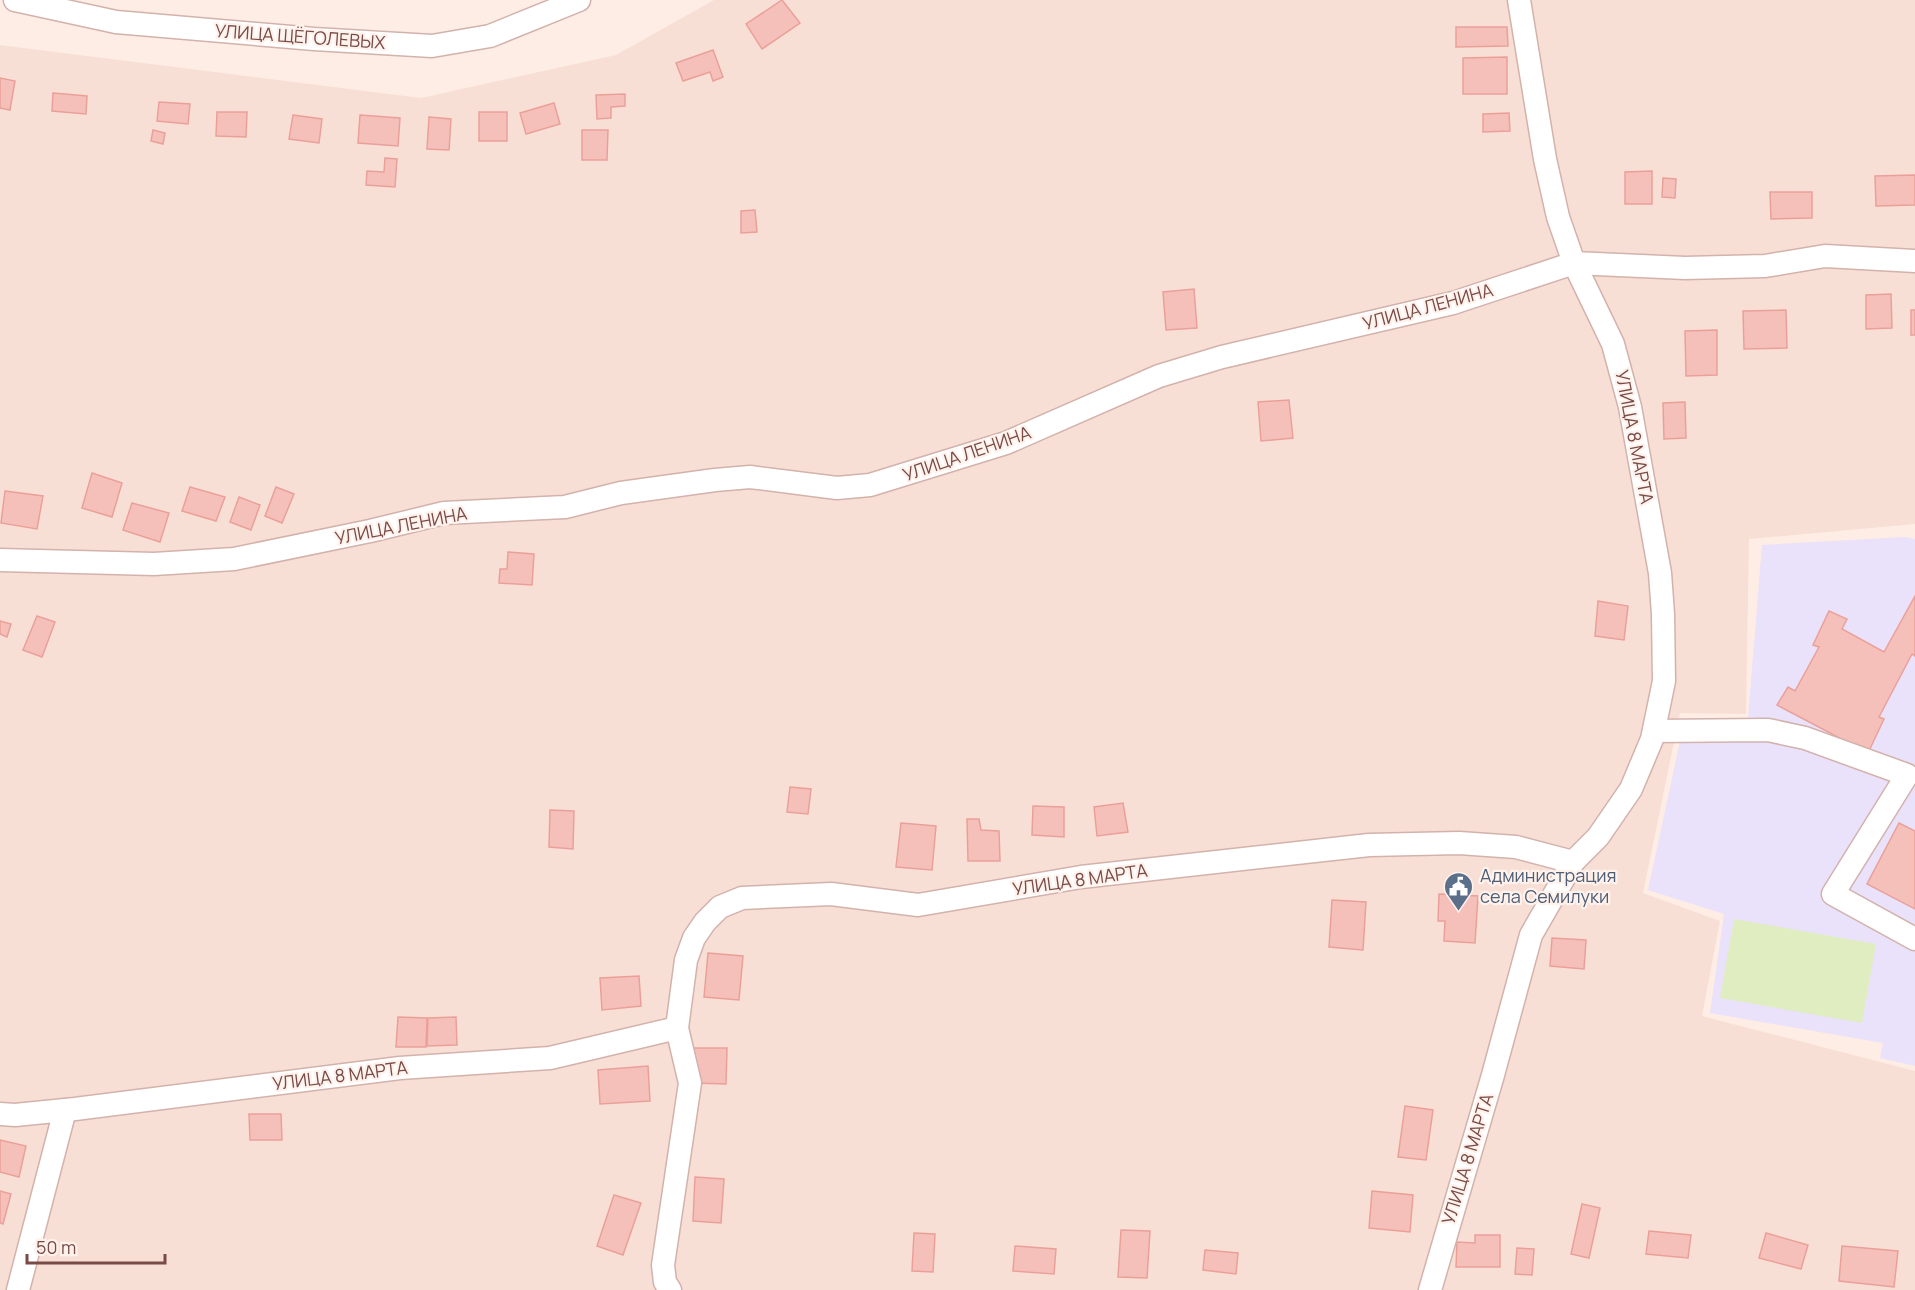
<svg xmlns="http://www.w3.org/2000/svg" width="1915" height="1290" font-family="Manrope,sans-serif">
	<rect width="100%" height="100%" fill="#feede4"/>
	<path fill="#f8dfd5" d="M714 0H1915V524L1749 539 1746 714 1680 713 1643 893 1720 921 1702 1016 1915 1071V1290H0V45L421 98 616 55Z"/>
	<path fill="#eae1fa" d="M1905 537 1915 539V1066L1880 1058 1883 1043 1710 1013 1724 914 1648 890 1685 718H1748L1762 545Z"/>
	<path fill="#e0edc1" d="M1734 919 1876 944 1862 1023 1720 998Z"/>
	<g fill="#f6c0ba" stroke="#eaa099" stroke-width="1.5">
		<path d="M782 0 800 23 762 49 746 24Z"/>
		<path d="M1456 27H1507L1508 46 1456 47Z"/>
		<path d="M713 50 723 77 713 81 710 72 683 81 676 63Z"/>
		<path d="M1507 57V94H1463V58Z"/>
		<path d="M0 78 15 81 10 110 0 108Z"/>
		<path d="M53 93 87 96 86 114 52 111Z"/>
		<path d="M625 94V106L611 107V118L597 119 596 95Z"/>
		<path d="M159 102 190 104 188 124 157 121Z"/>
		<path d="M554 103 560 124 526 134 520 113Z"/>
		<path d="M217 112H247L246 137 216 136Z"/>
		<rect x="479" y="112" width="28" height="29"/>
		<path d="M1509 113 1510 131 1483 132V114Z"/>
		<path d="M293 115 322 119 319 143 289 139Z"/>
		<path d="M360 115 400 118 398 146 358 143Z"/>
		<path d="M429 117 451 119 449 150 427 149Z"/>
		<path d="M153 130 165 133 163 144 151 141Z"/>
		<path d="M582 130H608L607 160H582Z"/>
		<path d="M385 158 397 159 395 187 366 185 367 171 384 172Z"/>
		<path d="M1652 171V204H1625V172Z"/>
		<path d="M1915 175V205L1876 206 1875 176Z"/>
		<path d="M1663 178 1676 179 1675 198 1662 197Z"/>
		<path d="M1770 192H1812V218L1771 219Z"/>
		<path d="M755 210 757 232 741 233V211Z"/>
		<path d="M1194 289 1197 328 1166 330 1163 292Z"/>
		<path d="M1891 294 1892 328 1866 329V295Z"/>
		<path d="M1786 310 1787 348 1744 349 1743 311Z"/>
		<rect x="1911" y="310" width="4" height="25"/>
		<path d="M1717 330V375L1686 376 1685 331Z"/>
		<path d="M1289 400 1293 438 1261 441 1258 402Z"/>
		<path d="M1685 402 1686 438 1664 439 1663 403Z"/>
		<path d="M92 473 122 483 112 517 82 508Z"/>
		<path d="M190 487 225 497 216 521 182 511Z"/>
		<path d="M276 487 294 494 282 523 265 516Z"/>
		<path d="M5 491 43 496 37 529 1 523Z"/>
		<path d="M239 497 260 505 251 530 230 522Z"/>
		<path d="M132 503 169 513 160 542 123 530Z"/>
		<path d="M508 552 534 554 532 585 499 583 500 569H507Z"/>
		<path d="M1915 596V656L1912 654 1879 717 1884 719 1868 753 1777 705 1788 687 1795 691 1819 647 1813 645 1829 611 1847 619 1842 629 1884 652Z"/>
		<path d="M1598 601 1628 606 1624 640 1595 636Z"/>
		<path d="M37 616 55 622 42 657 23 650Z"/>
		<path d="M0 621 11 624 7 637 0 634Z"/>
		<path d="M790 787 811 789 808 814 787 812Z"/>
		<path d="M1123 803 1128 832 1097 836 1094 807Z"/>
		<path d="M1033 806 1064 807V837L1032 835Z"/>
		<path d="M550 810 574 811 573 849 549 847Z"/>
		<path d="M967 819H979L981 830 999 831 1000 861H968Z"/>
		<path d="M901 823 936 826 932 870 896 867Z"/>
		<path d="M1899 823 1915 831V909L1867 884Z"/>
		<path d="M1439 894 1478 896 1475 943 1444 941 1445 921H1438Z"/>
		<path d="M1332 900 1366 902 1363 950 1329 947Z"/>
		<path d="M1552 938 1586 940 1584 969 1550 966Z"/>
		<path d="M708 953 743 956 739 1000 704 997Z"/>
		<path d="M639 976 641 1006 602 1010 600 978Z"/>
		<path d="M398 1017 427 1018 426 1047H396Z"/>
		<path d="M456 1017 457 1045 427 1046 428 1018Z"/>
		<path d="M693 1048H727L726 1084 693 1083Z"/>
		<path d="M648 1066 650 1101 600 1104 598 1070Z"/>
		<path d="M1405 1106 1433 1110 1426 1160 1398 1157Z"/>
		<path d="M249 1114H281L282 1140H250Z"/>
		<path d="M0 1140 26 1146 19 1177 0 1172Z"/>
		<path d="M695 1177 724 1179 721 1223 693 1221Z"/>
		<path d="M0 1191 11 1194 3 1224 0 1223Z"/>
		<path d="M1372 1191 1413 1195 1410 1232 1369 1228Z"/>
		<path d="M614 1195 641 1203 623 1255 597 1246Z"/>
		<path d="M1582 1204 1600 1208 1589 1258 1571 1254Z"/>
		<path d="M1121 1230 1150 1231 1147 1278 1118 1277Z"/>
		<path d="M1649 1231 1691 1235 1688 1258 1646 1254Z"/>
		<path d="M914 1233 935 1234 933 1272 912 1271Z"/>
		<path d="M1766 1233 1808 1245 1801 1269 1759 1258Z"/>
		<path d="M1475 1235H1500V1267H1456L1457 1242 1475 1243Z"/>
		<path d="M1015 1246 1056 1249 1054 1274 1013 1271Z"/>
		<path d="M1842 1246 1898 1251 1894 1287 1839 1281Z"/>
		<path d="M1517 1248 1534 1249 1532 1275 1515 1274Z"/>
		<path d="M1205 1250 1238 1253 1236 1274 1203 1270Z"/>
	</g>
	<g fill="none" stroke-linecap="round" stroke-linejoin="round">
		<defs>
			<g id="minor">
				<path d="M15 0 116 22 314 39 432 46 490 36 579 0"/>
				<path d="M0 560 154 564 234 559 370 531 444 513 565 507 621 493 715 480 750 477 837 488 870 485 1006 443 1159 376 1222 357 1453 303 1574 263 1685 268 1765 266 1825 256 1915 261"/>
				<path d="M1654 731 1768 730 1805 738 1907 775 1833 894 1915 939"/>
				<path d="M0 1114 15 1115 75 1109 400 1068 550 1058 677 1028"/>
				<path d="M18 1290 65 1110"/>
				<path d="M670 1290 665 1282 663 1265 690 1083 677 1028 686 960 694 938 705 922 720 907 742 898 831 894 918 905 1081 877 1369 845 1459 843 1516 847 1573 862"/>
				<path d="M1430 1290 1493 1075 1531 935 1573 862 1598 837 1631 789 1652 739 1664 681 1663 614 1660 573 1630 407 1613 344 1574 263 1558 217 1545 159 1519 0"/>
			</g>
		</defs>
		<use href="#minor" stroke="#d3b2ac" stroke-width="25"/>
		<use href="#minor" stroke="#fff" stroke-width="22"/>
	</g>
	<defs>
		<symbol id="civic-pin" viewBox="-11 -11 22 30"><path d="M0 17L-7.5 6A9.5 9.5 0 1 1 7.5 6Z" fill="#5c6f8a" stroke="#fff2ec"/><path d="M-.6-6.5H3V-4.5H.6V-3L4-1V1h2V6H-6V1h2V-1L-.6-3ZM-1.2 2.5V6h2.4V2.5Z" fill="#fff"/></symbol>
	</defs>
	<g fill-rule="evenodd">
		<use href="#civic-pin" x="1442" y="870" width="33" height="45"/>
	</g>
	<g text-anchor="middle" stroke-width="4.5" stroke-linejoin="round" paint-order="stroke">
		<g font-size="18" fill="#794b47" stroke="#fff2ec">
			<text transform="translate(300 37) rotate(4)" y="6">УЛИЦА ЩЁГОЛЕВЫХ</text>
			<text transform="translate(1428 307) rotate(-15)" y="6">УЛИЦА ЛЕНИНА</text>
			<text transform="translate(1634 437) rotate(79)" y="6">УЛИЦА 8 МАРТА</text>
			<text transform="translate(967 454) rotate(-19)" y="6">УЛИЦА ЛЕНИНА</text>
			<text transform="translate(401 526) rotate(-11)" y="6">УЛИЦА ЛЕНИНА</text>
			<text transform="translate(1080 880) rotate(-8)" y="6">УЛИЦА 8 МАРТА</text>
			<text transform="translate(340 1076) rotate(-7)" y="6">УЛИЦА 8 МАРТА</text>
			<text transform="translate(1468 1159) rotate(-73)" y="6">УЛИЦА 8 МАРТА</text>
		</g>
		<g font-size="18" fill="#4e5e75" stroke="#fff2ec" text-anchor="start">
			<text x="1480" y="882">Администрация<tspan x="1480" dy="21">села Семилуки</tspan></text>
		</g>
	</g>
	<path d="M27 1254v9h138v-9" fill="none" stroke="#794b47" stroke-width="3"/>
	<text x="36" y="1254" font-size="18" fill="#794b47" stroke="#fff2ec" stroke-width="4.5" paint-order="stroke">50 m</text>
</svg>
